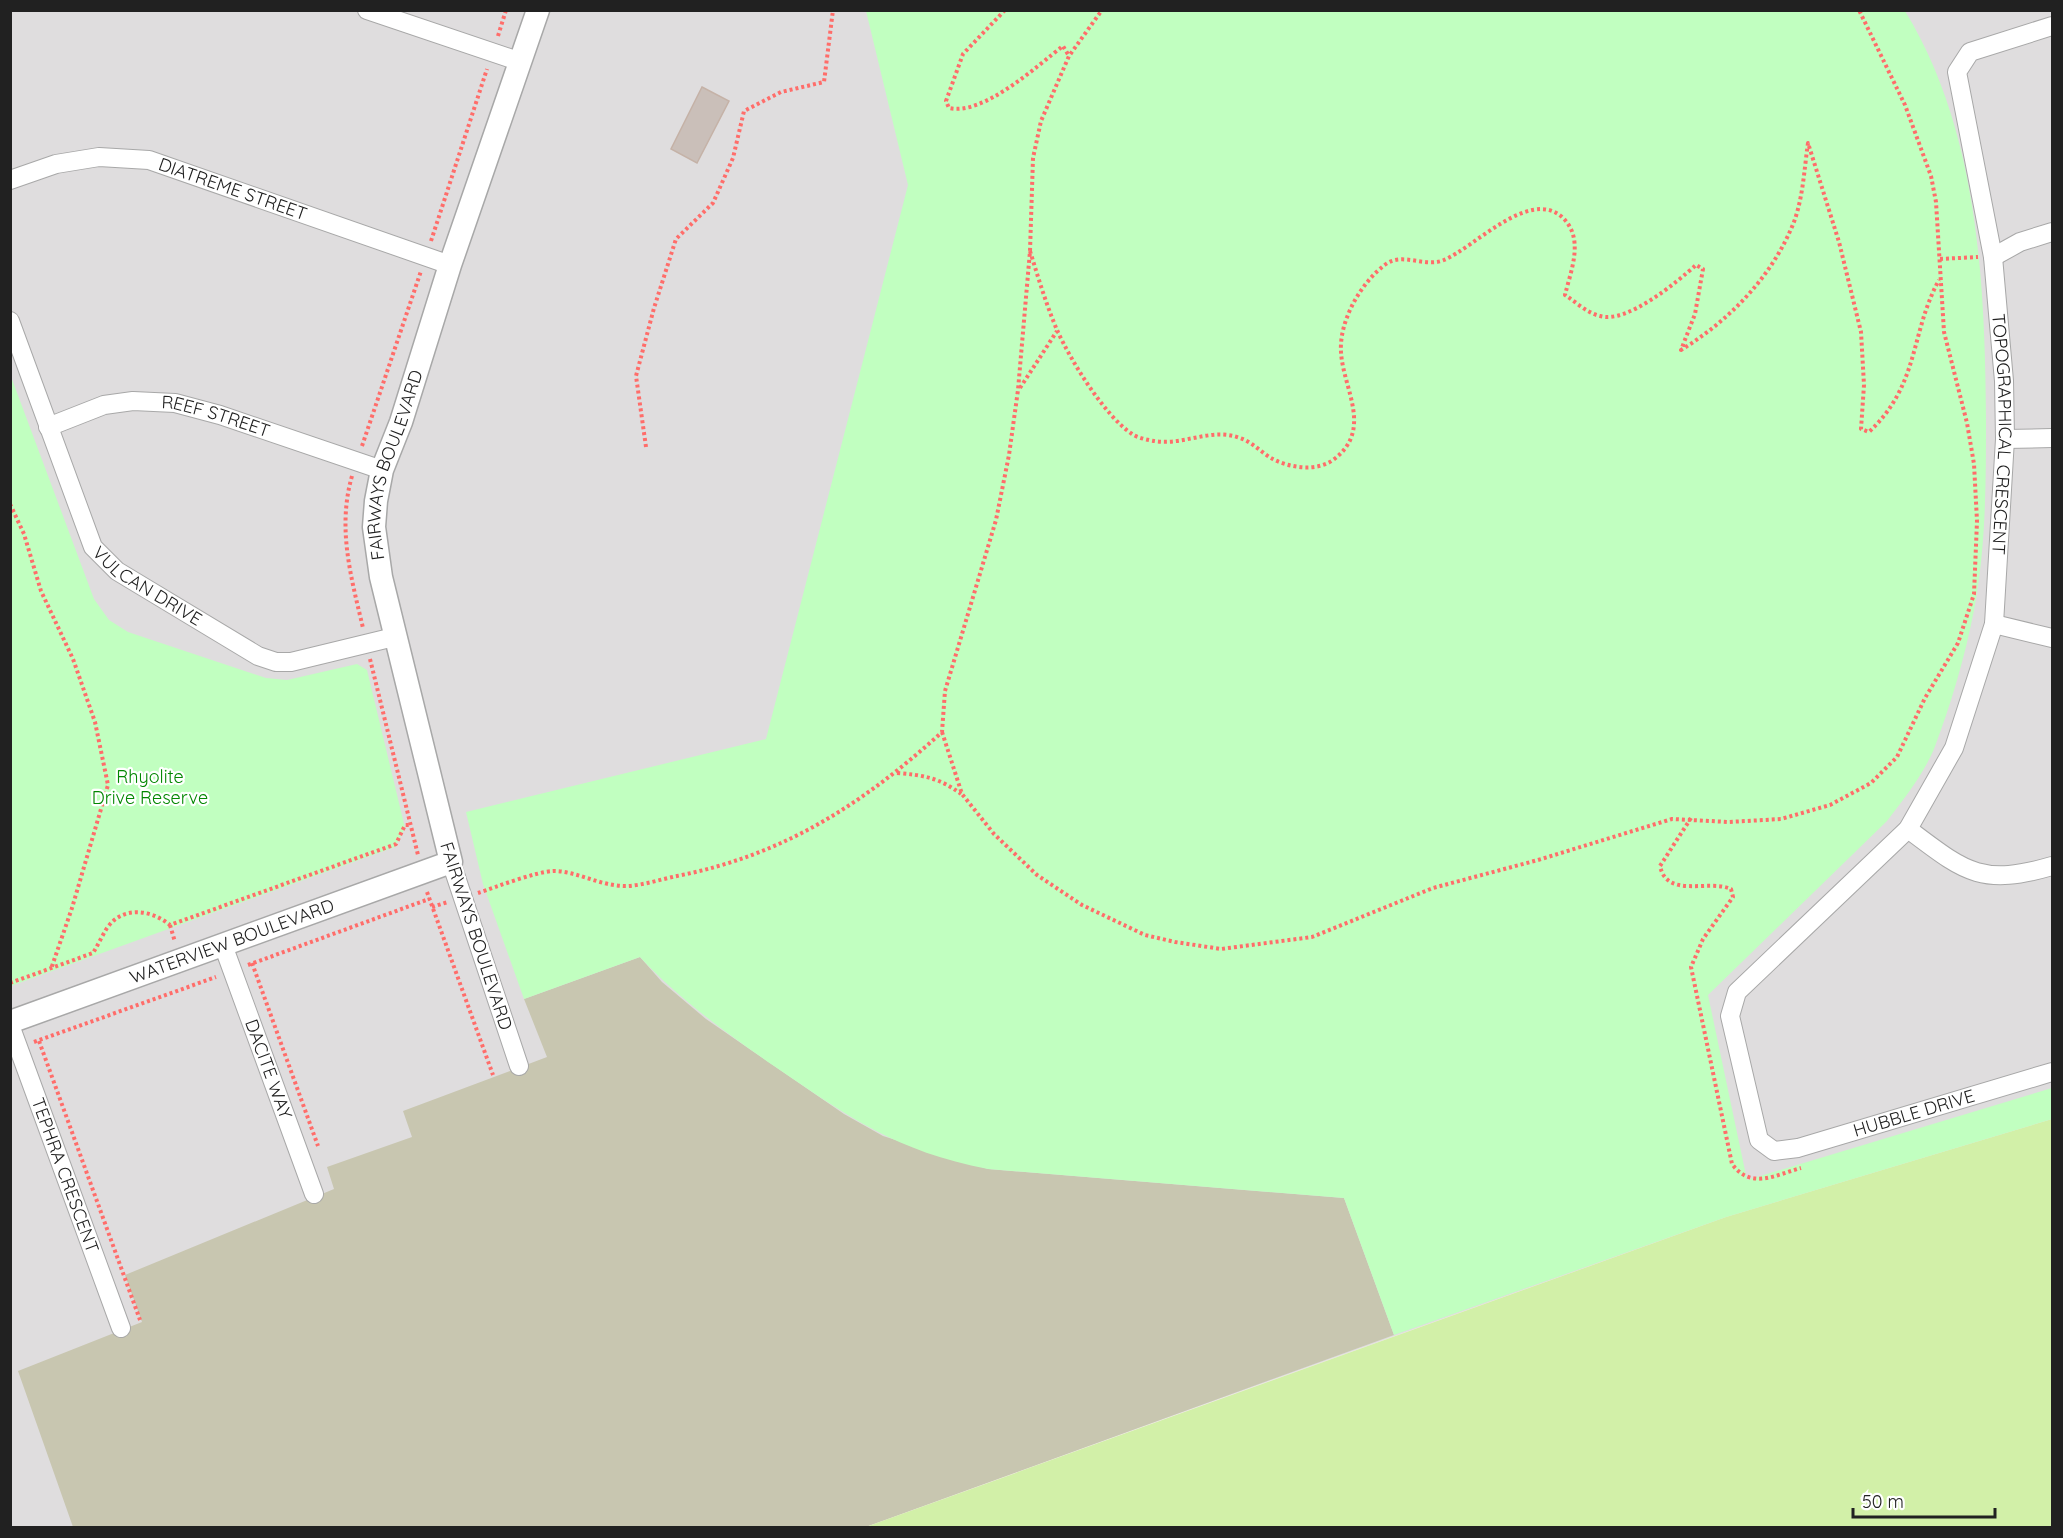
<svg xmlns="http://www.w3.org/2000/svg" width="2063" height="1538" font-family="Quicksand,sans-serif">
	<rect width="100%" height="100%" fill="#f2ede6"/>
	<path fill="#dfddde" d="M10 11H2052V1119L1726 1217 863 1527H11Z"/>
	<path fill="#c8c6b0" d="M640 957 662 982 706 1019 844 1114 883 1136 988 1169 1344 1198 1394 1335 863 1528 73 1527 18 1371 142 1322 125 1275 334 1189 327 1167 412 1137 403 1111 547 1057 524 999Z"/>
	<path fill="#d2f0a8" d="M2052 1119V1527L863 1528 1726 1217Z"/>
	<g fill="#c1ffc0">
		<path d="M1905 11C1978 130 1985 282 1986 419 1986 482 1986 548 1974 610 1965 657 1951 704 1934 749 1923 775 1904 799 1887 821L1708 995 1747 1180 2052 1088V1119L1726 1217 1394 1335 1344 1198 988 1169C896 1151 850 1118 774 1066 725 1032 680 1000 640 957L524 999 483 884 466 812 766 739 908 185 866 11Z"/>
		<path d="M10 374 94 599 109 620 128 632 266 678 287 680 357 664 367 670 405 828 395 847 11 986Z"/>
	</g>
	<path fill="#cabfb9" stroke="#c5b2a7" stroke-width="1.5" d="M702 87 729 101 697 163 671 149Z"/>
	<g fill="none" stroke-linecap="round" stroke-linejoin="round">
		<defs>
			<g id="minor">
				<path d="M367 10 521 62"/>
				<path id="s1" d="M2052 26 1970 52 1957 72 1993 257 2004 381 2005 439 1994 624 1954 748 1908 829 1737 992 1730 1016 1759 1140 1774 1151 1798 1148 2052 1072"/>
				<path id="s2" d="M10 180 56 164 99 157 149 160 450 265"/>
				<path d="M1993 257 2020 242 2052 232"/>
				<path id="s3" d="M10 321 93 547 117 571 258 656 276 662H291L394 637"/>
				<path id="s4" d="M48 427 104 405 133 401 175 403 220 415 382 470"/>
				<path d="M2005 439 2052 438"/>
				<path d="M1994 624 2052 638"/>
				<path d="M1908 829C1964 871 1980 887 2052 866"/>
				<path d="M451 862 519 1066"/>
				<path id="s5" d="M223 945 314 1194"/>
				<path id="s6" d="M10 1025 121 1328"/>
			</g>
			<g id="tertiary">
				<path id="s7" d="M10 1022 451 862 381 577 374 527 376 501 382 470 401 422 450 265 538 10"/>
			</g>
		</defs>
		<use href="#minor" stroke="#a8a8a8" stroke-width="20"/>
		<use href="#tertiary" stroke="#a8a8a8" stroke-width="25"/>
		<g stroke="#ff6d6a" stroke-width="4" stroke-dasharray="3 3" stroke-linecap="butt">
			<path d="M1005 10 963 54 946 101 949 108C983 116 1037 66 1063 46L1069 56"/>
			<path d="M498 36 506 10"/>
			<path d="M431 241 487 69"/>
			<path d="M1030 251C1038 277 1046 304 1057 330 1071 361 1104 415 1132 434 1138 438 1148 440 1154 441 1184 446 1211 427 1240 438 1252 442 1261 452 1271 458 1289 468 1316 472 1333 460 1374 430 1343 389 1341 352 1339 321 1361 282 1386 264 1403 252 1425 268 1444 260 1475 247 1529 188 1562 217 1585 238 1571 270 1565 295 1576 302 1587 313 1600 316 1627 324 1677 282 1696 265L1703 269 1695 314 1681 350C1727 322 1769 280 1791 229 1803 203 1804 170 1808 143L1839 242 1861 332 1864 385 1861 429 1869 432C1920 384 1910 333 1939 280"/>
			<path d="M1940 259 1978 257"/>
			<path d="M1020 388 1057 331"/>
			<path d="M362 446 421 271"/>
			<path d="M646 447 636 376 654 308 676 239 713 203 733 158 744 111 781 92 824 82 833 10"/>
			<path d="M352 476C337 528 351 577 363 628"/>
			<path d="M10 504 24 534 41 591 73 659 95 722 108 785 72 908 51 969"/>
			<path d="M370 659 418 855"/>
			<path d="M942 732 962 794 994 834 1037 875 1082 905 1145 935 1175 942 1221 949 1312 937 1433 888 1538 860 1672 819 1729 822 1781 819 1830 805 1871 783 1897 757 1925 698 1958 643 1974 594 1977 521 1974 464 1967 423 1944 332 1936 202 1931 176 1905 105 1859 10"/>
			<path d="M897 773C923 775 940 778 961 794"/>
			<path d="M1691 818 1660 866C1667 899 1708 879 1731 889L1733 897 1703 939 1691 967 1732 1164C1751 1190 1775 1175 1801 1168"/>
			<path d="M427 892 493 1075"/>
			<path d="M478 893C496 887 535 872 553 871 578 871 601 887 628 886 644 885 662 879 677 876 784 855 863 804 942 732L945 691 996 520 1009 455 1018 390 1030 251 1033 158 1041 121 1069 56 1102 10"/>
			<path d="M432 907 448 902"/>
			<path d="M170 925 175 942"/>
			<path d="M252 963 318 1146"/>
			<path d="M248 965 429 899"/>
			<path d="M10 983 93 953C98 945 102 936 107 928 123 905 152 910 170 925L396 844 405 825H411"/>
			<path d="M39 1041 140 1320"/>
			<path d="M34 1042 216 977"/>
		</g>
		<use href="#minor" stroke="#fff" stroke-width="18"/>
		<use href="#tertiary" stroke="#fff" stroke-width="22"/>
	</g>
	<g text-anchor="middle" stroke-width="4.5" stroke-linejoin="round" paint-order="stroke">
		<g font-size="18" fill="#212121" stroke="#fff">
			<text dy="6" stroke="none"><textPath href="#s2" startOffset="231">DIATREME STREET</textPath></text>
			<text dy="6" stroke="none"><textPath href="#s4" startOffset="174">REEF STREET</textPath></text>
			<text dy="6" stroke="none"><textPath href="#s1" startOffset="476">TOPOGRAPHICAL CRESCENT</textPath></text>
			<text dy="6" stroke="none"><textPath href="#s7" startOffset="878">FAIRWAYS BOULEVARD</textPath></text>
			<text dy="6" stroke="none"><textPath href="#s3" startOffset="308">VULCAN DRIVE</textPath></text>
			<text transform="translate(476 936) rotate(72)" y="6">FAIRWAYS BOULEVARD</text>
			<text dy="6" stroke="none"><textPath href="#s7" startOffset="236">WATERVIEW BOULEVARD</textPath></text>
			<text dy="6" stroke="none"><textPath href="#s5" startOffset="132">DACITE WAY</textPath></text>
			<text dy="6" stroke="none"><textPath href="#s1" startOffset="1442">HUBBLE DRIVE</textPath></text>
			<text dy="6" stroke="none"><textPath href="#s6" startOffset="160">TEPHRA CRESCENT</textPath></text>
		</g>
		<g font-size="18" fill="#028701" stroke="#fff">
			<text x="150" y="783">Rhyolite<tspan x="150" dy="21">Drive Reserve</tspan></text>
		</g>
	</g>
	<rect width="2063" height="1538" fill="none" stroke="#212121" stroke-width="24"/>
	<path d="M1853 1508v9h142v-9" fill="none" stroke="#212121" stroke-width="3"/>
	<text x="1862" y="1508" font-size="18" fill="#212121" stroke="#ffffff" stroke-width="4.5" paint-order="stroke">50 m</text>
</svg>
